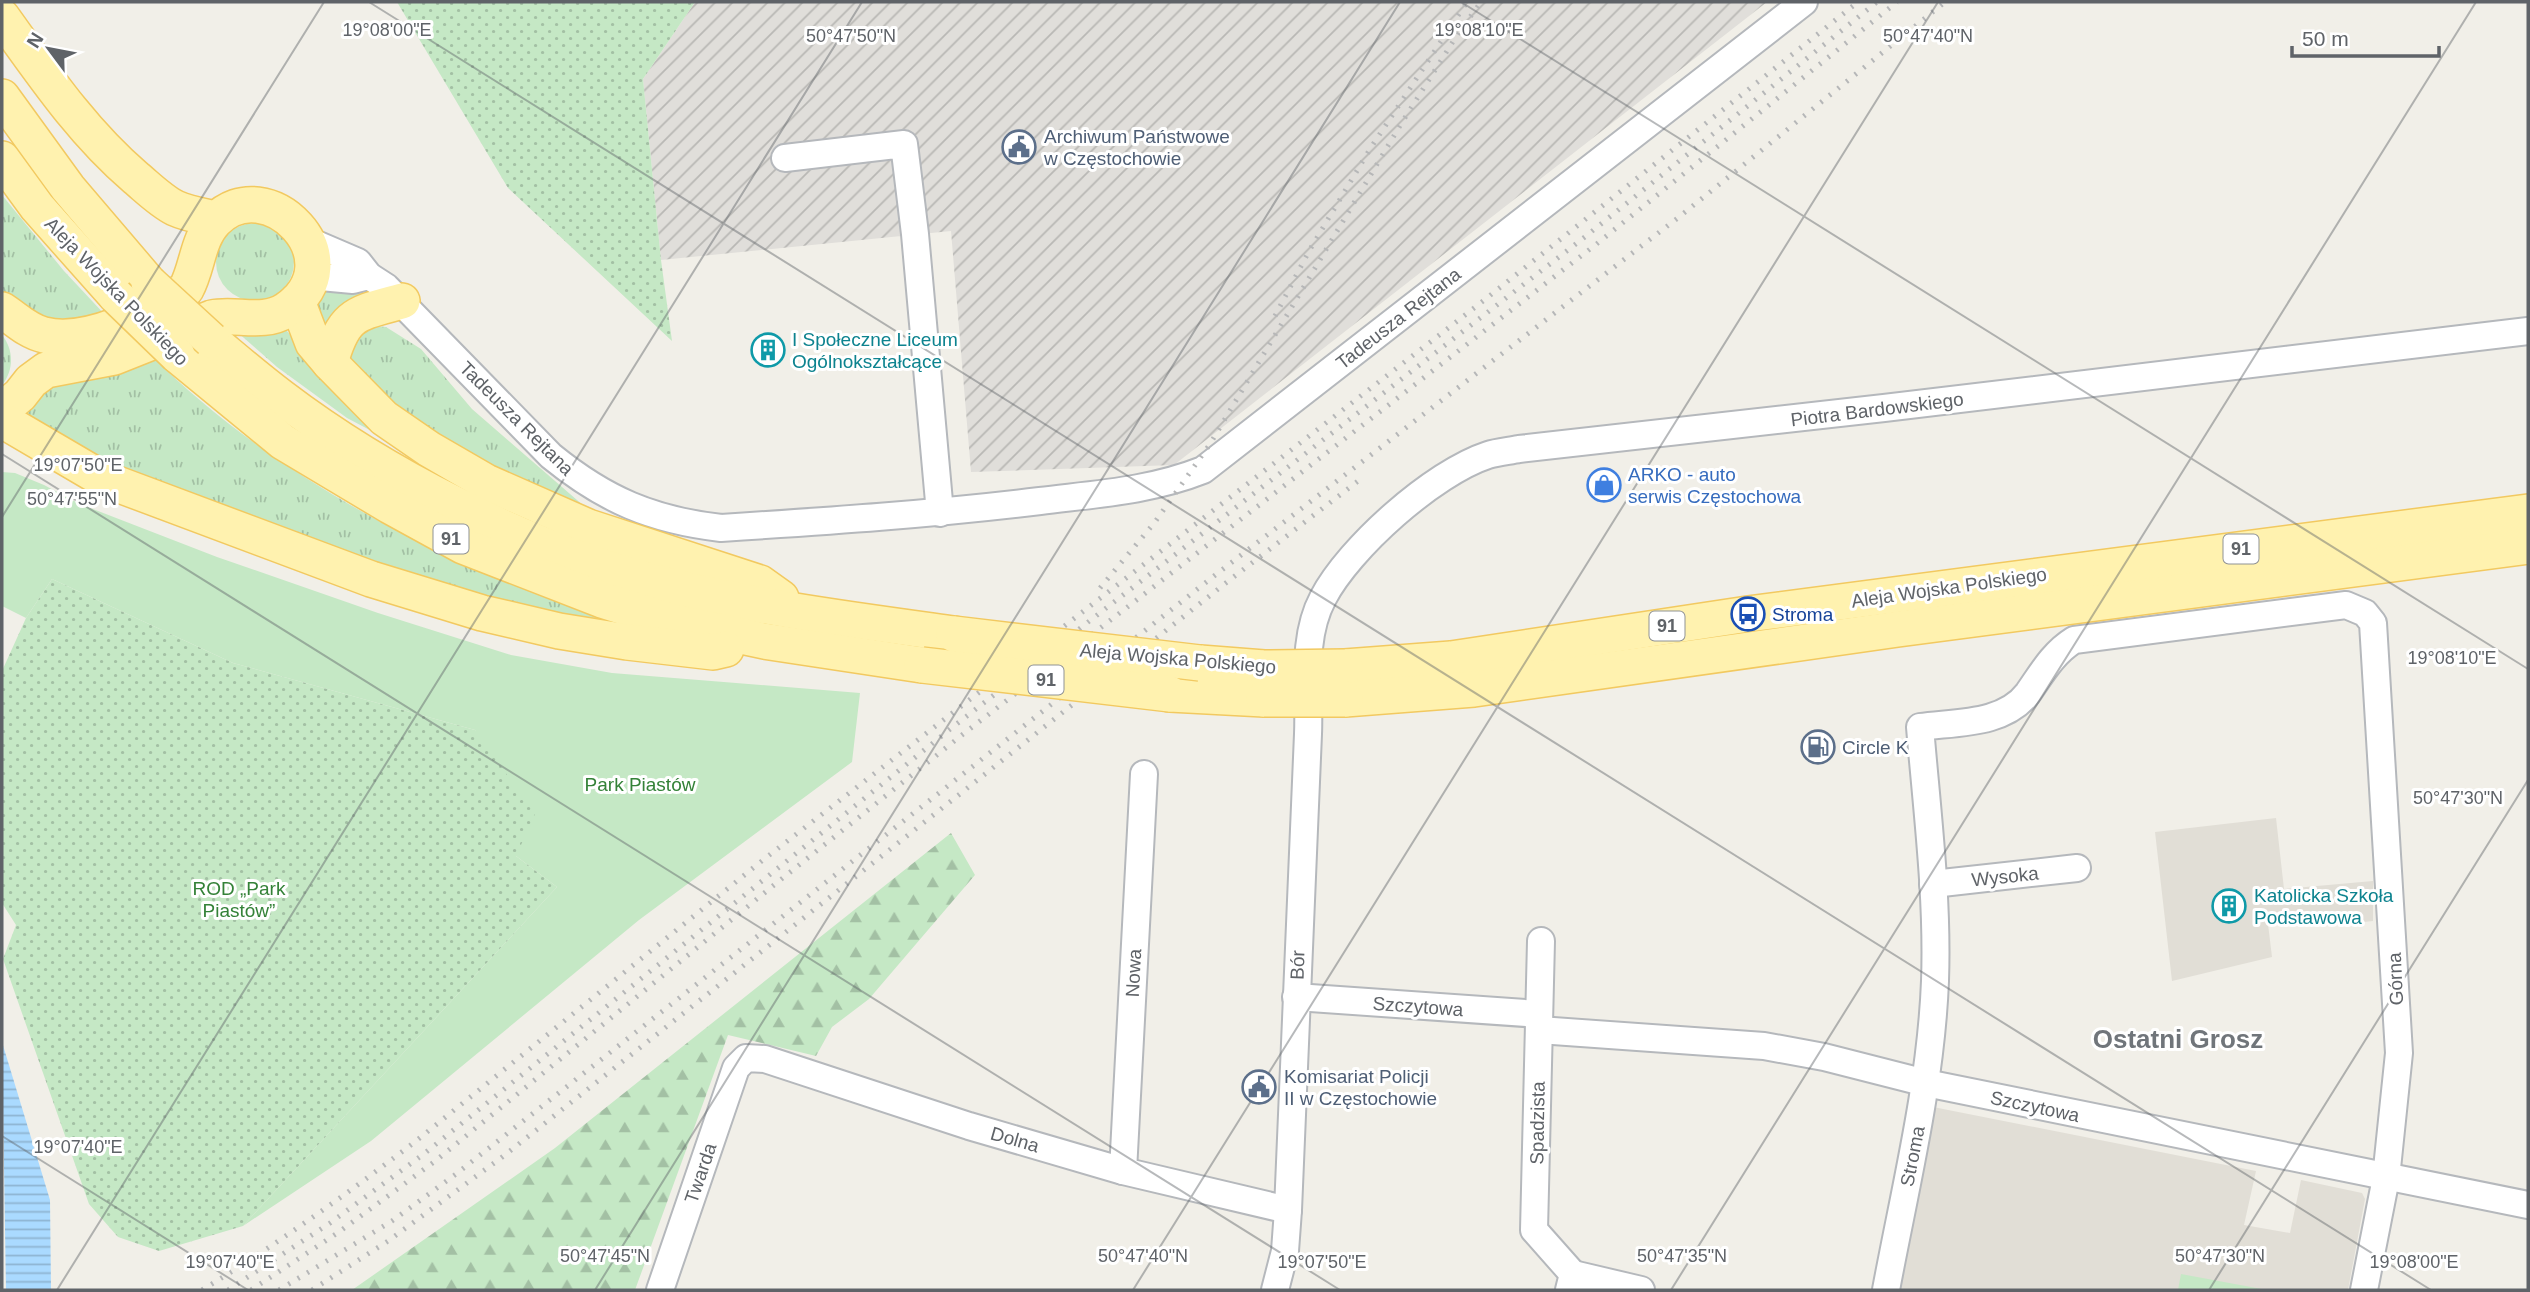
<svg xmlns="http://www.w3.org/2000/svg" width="2530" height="1292" font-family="Arial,sans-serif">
	<defs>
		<pattern id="industrial-furrows" width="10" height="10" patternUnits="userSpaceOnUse" patternTransform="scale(1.75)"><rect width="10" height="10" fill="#e0deda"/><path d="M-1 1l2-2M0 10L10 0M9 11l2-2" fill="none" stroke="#b9b8b5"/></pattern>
		<pattern id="grass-tufts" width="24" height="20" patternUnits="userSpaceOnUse" patternTransform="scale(1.75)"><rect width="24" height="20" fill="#c5e8c5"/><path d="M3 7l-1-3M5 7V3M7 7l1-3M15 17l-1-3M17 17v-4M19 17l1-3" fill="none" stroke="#a3c0a4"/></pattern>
		<pattern id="forest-firs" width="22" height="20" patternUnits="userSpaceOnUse" patternTransform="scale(1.75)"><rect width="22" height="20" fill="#c5e8c5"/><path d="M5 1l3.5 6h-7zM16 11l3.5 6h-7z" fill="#a3c0a4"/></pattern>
		<pattern id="garden-dots" width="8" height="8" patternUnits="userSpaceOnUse" patternTransform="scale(1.75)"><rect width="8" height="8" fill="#c5e8c5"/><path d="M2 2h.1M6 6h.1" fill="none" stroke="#a3c0a4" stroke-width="1.8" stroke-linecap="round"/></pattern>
		<pattern id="water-rules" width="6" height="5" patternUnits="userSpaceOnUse" patternTransform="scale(1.75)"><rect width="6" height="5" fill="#aadaff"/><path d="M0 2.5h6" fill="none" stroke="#8eb4d2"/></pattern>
	</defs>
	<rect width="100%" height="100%" fill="#f1efe8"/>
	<path fill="url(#industrial-furrows)" d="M695 2H1767L1174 465 971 472 951 231 661 260 643 79Z"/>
	<g fill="#e1ded6">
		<path d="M2276 818 2284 889 2373 881V921L2327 926 2326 918 2268 924 2272 957 2172 981 2155 832Z"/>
		<path d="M1928 1106 2256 1171 2244 1225 2290 1233 2301 1180 2362 1193 2365 1199 2348 1290H1894Z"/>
	</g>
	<g fill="url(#grass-tufts)">
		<path d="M2 195 64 271 108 318 60 327 2 299Z"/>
		<circle cx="255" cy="262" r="39"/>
		<path d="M330 288H355L375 299 323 344 314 304 320 294Z"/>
		<path d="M364 325 386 327 421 349 472 409 592 513 535 495 389 409 345 352Z"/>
		<path d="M283 326 308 357 402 447 347 418 277 367 236 331Z"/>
		<path d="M2 335C14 350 14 370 2 385Z"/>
		<path d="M152 356C237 442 354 513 464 564 488 575 515 581 539 589 588 605 637 621 686 637L511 607 404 575 119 468 17 413 42 384Z"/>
	</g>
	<path fill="url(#forest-firs)" d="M951 833 975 875 869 999 832 1027 816 1056 728 1035 635 1290H352L555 1148Z"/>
	<g fill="#c5e8c5">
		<path d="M2 472 15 473 44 485 80 504 217 557 378 613 511 655 612 673 860 693 852 762 639 920 371 1141 243 1226 557 887 516 856 475 730 233 663 52 579 26 618 2 606Z"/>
		<path d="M2181 1274 2267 1290H2178Z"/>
	</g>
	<g fill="url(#garden-dots)">
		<path d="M397 2H695L643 79 661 260 672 341 508 188Z"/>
		<path d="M52 579 233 663 475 730 535 814 516 856 557 887 243 1226 159 1251 118 1237 89 1204 3 959 16 925 2 903V671L26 618Z"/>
	</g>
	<path fill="url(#water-rules)" d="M2 1042 50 1200 51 1290H6Z"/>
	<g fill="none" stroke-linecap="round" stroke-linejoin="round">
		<defs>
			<g id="minor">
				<path d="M785 158 904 144 915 234 940 513"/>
				<path d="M309 241 358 262 369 276 386 287 551 456C605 500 652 520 721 528 828 521 934 514 1040 501 1096 494 1150 491 1203 470L1804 2"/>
				<path d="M310 276 353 280 369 276"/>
				<path d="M1933 884 2077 868"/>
				<path d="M1541 941 1534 1230 1573 1274 1569 1290"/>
				<path d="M1296 997 1539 1014"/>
				<path d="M1539 1030 1764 1046 1824 1057 1926 1083 2528 1205"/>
				<path d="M1123 1171 1144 774"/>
				<path d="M1573 1274 1641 1290"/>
				<path d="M660 1290 736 1068 746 1058 765 1059 969 1126 1123 1171 1288 1210"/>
				<path d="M1275 1290 1285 1251 1288 1210C1294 1051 1300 892 1308 734 1310 690 1301 639 1323 598 1349 548 1433 473 1488 455 1497 452 1509 451 1519 449L1884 408 2528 331"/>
				<path d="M1886 1290C1905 1188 1931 1085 1935 981 1938 897 1927 811 1920 727 1956 722 2004 725 2028 693 2042 673 2053 653 2074 640L2346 605 2365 613 2373 623 2399 1053 2386 1178 2364 1290"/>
			</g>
			<g id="major">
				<path d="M2 17C43 74 82 132 136 178 148 188 161 201 175 208 188 214 202 216 216 219"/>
				<path d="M2 97 68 188 149 283"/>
				<path d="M2 159 37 207 116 296"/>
				<path d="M297 301 313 343 330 363 384 418 429 449 486 482 588 527 760 583 781 598"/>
				<path d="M2 310C16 319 27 331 44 335 86 346 152 313 186 289 198 267 197 240 215 221 266 167 359 260 286 310 263 325 236 313 212 318L114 357 46 370 31 381 20 395 2 410"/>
				<path d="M211 340C234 359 257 379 281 397 382 474 527 548 650 581 750 607 852 620 954 634"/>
				<path d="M177 355 283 442 390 506 463 546 602 600 666 620 764 641 922 665"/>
				<path d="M330 363C344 313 355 314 402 301"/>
				<path d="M2 420 101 478 371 579 482 613 559 631 627 642 713 652 726 649"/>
				<path d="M1200 663 1264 668"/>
				<path d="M1345 667 1451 659 1748 614 2528 512"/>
				<path d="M1170 694 1264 699"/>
				<path d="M1345 699 1474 689 1898 629 2528 546"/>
			</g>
		</defs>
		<use href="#minor" stroke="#b5b8bc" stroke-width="30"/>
		<use href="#major" stroke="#f2c960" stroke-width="38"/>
		<use href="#minor" stroke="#fff" stroke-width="26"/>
		<use href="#major" stroke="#fff2af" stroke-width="35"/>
		<g stroke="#b6b7b8" stroke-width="5" stroke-dasharray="2 9" stroke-linecap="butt">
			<path d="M1275 316 1309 251 1370 149 1467 2"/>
			<path d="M1100 588 1155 522 1210 444 1401 124 1459 32 1481 2"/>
			<path d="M202 1290C276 1245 347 1194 416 1141L763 860 1483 301 1858 2"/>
			<path d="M228 1290 330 1223 425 1153 954 726 1586 236 1877 2"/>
			<path d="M251 1290 339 1232 434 1162 779 881 962 735 1594 246 1897 2"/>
			<path d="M279 1290 392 1221 456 1174 1214 576 1679 217 1945 2"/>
			<path d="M312 1290 388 1241 501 1158 1222 586 1358 481"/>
		</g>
		<defs>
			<g id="major-bridge">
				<path d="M149 283 211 340"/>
				<path d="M116 296 177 355"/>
				<path d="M954 634 1200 663"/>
				<path d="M922 665 1170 694"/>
				<path d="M1264 668 1345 667"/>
				<path d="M1264 699H1345"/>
			</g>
		</defs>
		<use href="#major-bridge" stroke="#f2c960" stroke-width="38" stroke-linecap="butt"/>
		<use href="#major-bridge" stroke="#fff2af" stroke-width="35"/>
	</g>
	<path fill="none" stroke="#5f6368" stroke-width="2" stroke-opacity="0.45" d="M369 2 2431 1290M1461 2 2528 669M2 454 1340 1290M2 517 324 2M2 1136 248 1290M57 1290 862 2M595 1290 1400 2M1133 1290 1938 2M1671 1290 2476 2M2209 1290 2528 780"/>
	<defs>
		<symbol id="civic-ring" viewBox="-11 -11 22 22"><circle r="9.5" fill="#fff" stroke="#5c6f8a" stroke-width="1.5"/><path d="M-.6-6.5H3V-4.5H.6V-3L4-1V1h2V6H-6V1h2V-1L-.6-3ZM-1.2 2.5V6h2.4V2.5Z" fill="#5c6f8a"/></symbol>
		<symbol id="building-ring" viewBox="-11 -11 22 22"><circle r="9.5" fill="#fff" stroke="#0f9aa8" stroke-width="1.5"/><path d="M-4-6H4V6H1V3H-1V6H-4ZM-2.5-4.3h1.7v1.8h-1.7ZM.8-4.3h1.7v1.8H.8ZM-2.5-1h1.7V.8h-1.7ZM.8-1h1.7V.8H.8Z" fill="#0f9aa8"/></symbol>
		<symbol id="shop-ring" viewBox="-11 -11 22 22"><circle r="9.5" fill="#fff" stroke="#3f7fe0" stroke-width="1.5"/><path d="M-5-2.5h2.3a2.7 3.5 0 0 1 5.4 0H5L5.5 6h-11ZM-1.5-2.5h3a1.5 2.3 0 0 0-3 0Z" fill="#3f7fe0"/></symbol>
		<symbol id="bus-ring" viewBox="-11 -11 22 22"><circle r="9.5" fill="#fff" stroke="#1a4fb4" stroke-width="1.5"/><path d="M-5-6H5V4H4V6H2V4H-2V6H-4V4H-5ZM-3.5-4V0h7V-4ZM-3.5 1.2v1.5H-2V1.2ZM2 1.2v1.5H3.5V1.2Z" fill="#1a4fb4"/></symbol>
		<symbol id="fuel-ring" viewBox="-11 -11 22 22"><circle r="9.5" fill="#fff" stroke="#5c6f8a" stroke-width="1.5"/><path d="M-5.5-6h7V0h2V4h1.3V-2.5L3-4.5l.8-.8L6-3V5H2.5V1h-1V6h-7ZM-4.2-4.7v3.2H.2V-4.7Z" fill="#5c6f8a"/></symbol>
	</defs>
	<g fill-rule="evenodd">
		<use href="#civic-ring" x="1000" y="128" width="38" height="38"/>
		<use href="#building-ring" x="749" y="331" width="38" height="38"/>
		<use href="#shop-ring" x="1585" y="466" width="38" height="38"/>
		<use href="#bus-ring" x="1729" y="595" width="38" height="38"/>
		<use href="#fuel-ring" x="1799" y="728" width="38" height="38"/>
		<use href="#building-ring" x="2210" y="887" width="38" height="38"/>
		<use href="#civic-ring" x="1240" y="1068" width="38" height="38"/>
	</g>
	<g text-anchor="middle" stroke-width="6" stroke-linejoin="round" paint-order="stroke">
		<g fill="#fff" stroke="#8f9295" stroke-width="2">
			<rect x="433.5" y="524.5" width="35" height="29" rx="5"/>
			<rect x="2223.5" y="534.5" width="35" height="29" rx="5"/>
			<rect x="1649.5" y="611.5" width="35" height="29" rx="5"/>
			<rect x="1028.5" y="665.5" width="35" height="29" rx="5"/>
		</g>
		<g font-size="18" font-weight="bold" fill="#5f6368">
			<text x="451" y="545">91</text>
			<text x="2241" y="555">91</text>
			<text x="1667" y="632">91</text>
			<text x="1046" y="686">91</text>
		</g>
		<g font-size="19" fill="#4e5e75" stroke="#fff" text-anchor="start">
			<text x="1044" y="143">Archiwum Państwowe<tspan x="1044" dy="22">w Częstochowie</tspan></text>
			<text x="1842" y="754">Circle K</text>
			<text x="1284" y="1083">Komisariat Policji<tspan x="1284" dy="22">II w Częstochowie</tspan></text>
		</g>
		<g font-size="19" fill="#5f6368" stroke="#fff">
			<text transform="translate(117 291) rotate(46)" y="7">Aleja Wojska Polskiego</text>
			<text transform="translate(1398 318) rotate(-38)" y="7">Tadeusza Rejtana</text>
			<text transform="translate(1877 409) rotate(-7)" y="7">Piotra Bardowskiego</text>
			<text transform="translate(517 418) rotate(45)" y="7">Tadeusza Rejtana</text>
			<text transform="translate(1949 587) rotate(-8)" y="7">Aleja Wojska Polskiego</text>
			<text transform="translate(1178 658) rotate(5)" y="7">Aleja Wojska Polskiego</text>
			<text transform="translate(2005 876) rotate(-6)" y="7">Wysoka</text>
			<text transform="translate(1297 965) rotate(-88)" y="7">Bór</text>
			<text transform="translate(1133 973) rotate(-87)" y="7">Nowa</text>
			<text transform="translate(2395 979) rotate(-93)" y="7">Górna</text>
			<text transform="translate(1418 1006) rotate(4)" y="7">Szczytowa</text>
			<text transform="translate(2035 1106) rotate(12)" y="7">Szczytowa</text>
			<text transform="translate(1537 1123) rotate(-89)" y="7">Spadzista</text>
			<text transform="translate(1015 1139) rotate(16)" y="7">Dolna</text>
			<text transform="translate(1912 1156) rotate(-79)" y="7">Stroma</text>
			<text transform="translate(700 1173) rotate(-71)" y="7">Twarda</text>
		</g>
		<g font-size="19" fill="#0d838f" stroke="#fff" text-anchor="start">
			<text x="792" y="346">I Społeczne Liceum<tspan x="792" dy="22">Ogólnokształcące</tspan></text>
			<text x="2254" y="902">Katolicka Szkoła<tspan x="2254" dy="22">Podstawowa</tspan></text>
		</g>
		<g font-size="19" fill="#366cbe" stroke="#fff" text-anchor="start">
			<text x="1628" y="481">ARKO - auto<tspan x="1628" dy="22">serwis Częstochowa</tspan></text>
		</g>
		<g font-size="19" fill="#164399" stroke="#fff" text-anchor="start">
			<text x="1772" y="621">Stroma</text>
		</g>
		<g font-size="19" fill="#348238" stroke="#fff">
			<text x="640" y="791">Park Piastów</text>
			<text x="239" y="895">ROD „Park<tspan x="239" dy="22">Piastów”</tspan></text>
		</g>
		<g font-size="26" font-weight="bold" fill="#70757a" stroke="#fff">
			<text x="2178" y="1048">Ostatni Grosz</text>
		</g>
	</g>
	<g font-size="18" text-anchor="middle" fill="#5f6368" stroke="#fff" stroke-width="6" stroke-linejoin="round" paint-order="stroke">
		<text x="387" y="36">19°08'00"E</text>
		<text x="1479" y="36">19°08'10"E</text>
		<text x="851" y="42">50°47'50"N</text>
		<text x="1928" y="42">50°47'40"N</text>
		<text x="78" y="471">19°07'50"E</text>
		<text x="72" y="505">50°47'55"N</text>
		<text x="2452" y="664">19°08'10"E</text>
		<text x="2458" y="804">50°47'30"N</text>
		<text x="78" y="1153">19°07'40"E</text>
		<text x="605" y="1262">50°47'45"N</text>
		<text x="1143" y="1262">50°47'40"N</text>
		<text x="1682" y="1262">50°47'35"N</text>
		<text x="2220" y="1262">50°47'30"N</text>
		<text x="230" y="1268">19°07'40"E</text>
		<text x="1322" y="1268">19°07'50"E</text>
		<text x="2414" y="1268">19°08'00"E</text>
	</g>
	<rect width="2530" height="1292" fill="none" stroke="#5f6368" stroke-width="7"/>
	<g transform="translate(49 49) rotate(302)" stroke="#ffffff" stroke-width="5" paint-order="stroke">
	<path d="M0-5L12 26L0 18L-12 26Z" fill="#5f6368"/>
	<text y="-10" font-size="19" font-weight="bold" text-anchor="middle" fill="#5f6368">N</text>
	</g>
	<path d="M2292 46v10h147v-10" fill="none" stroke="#5f6368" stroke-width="3.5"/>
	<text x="2302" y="46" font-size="21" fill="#5f6368" stroke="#ffffff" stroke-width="5" paint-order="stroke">50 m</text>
</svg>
